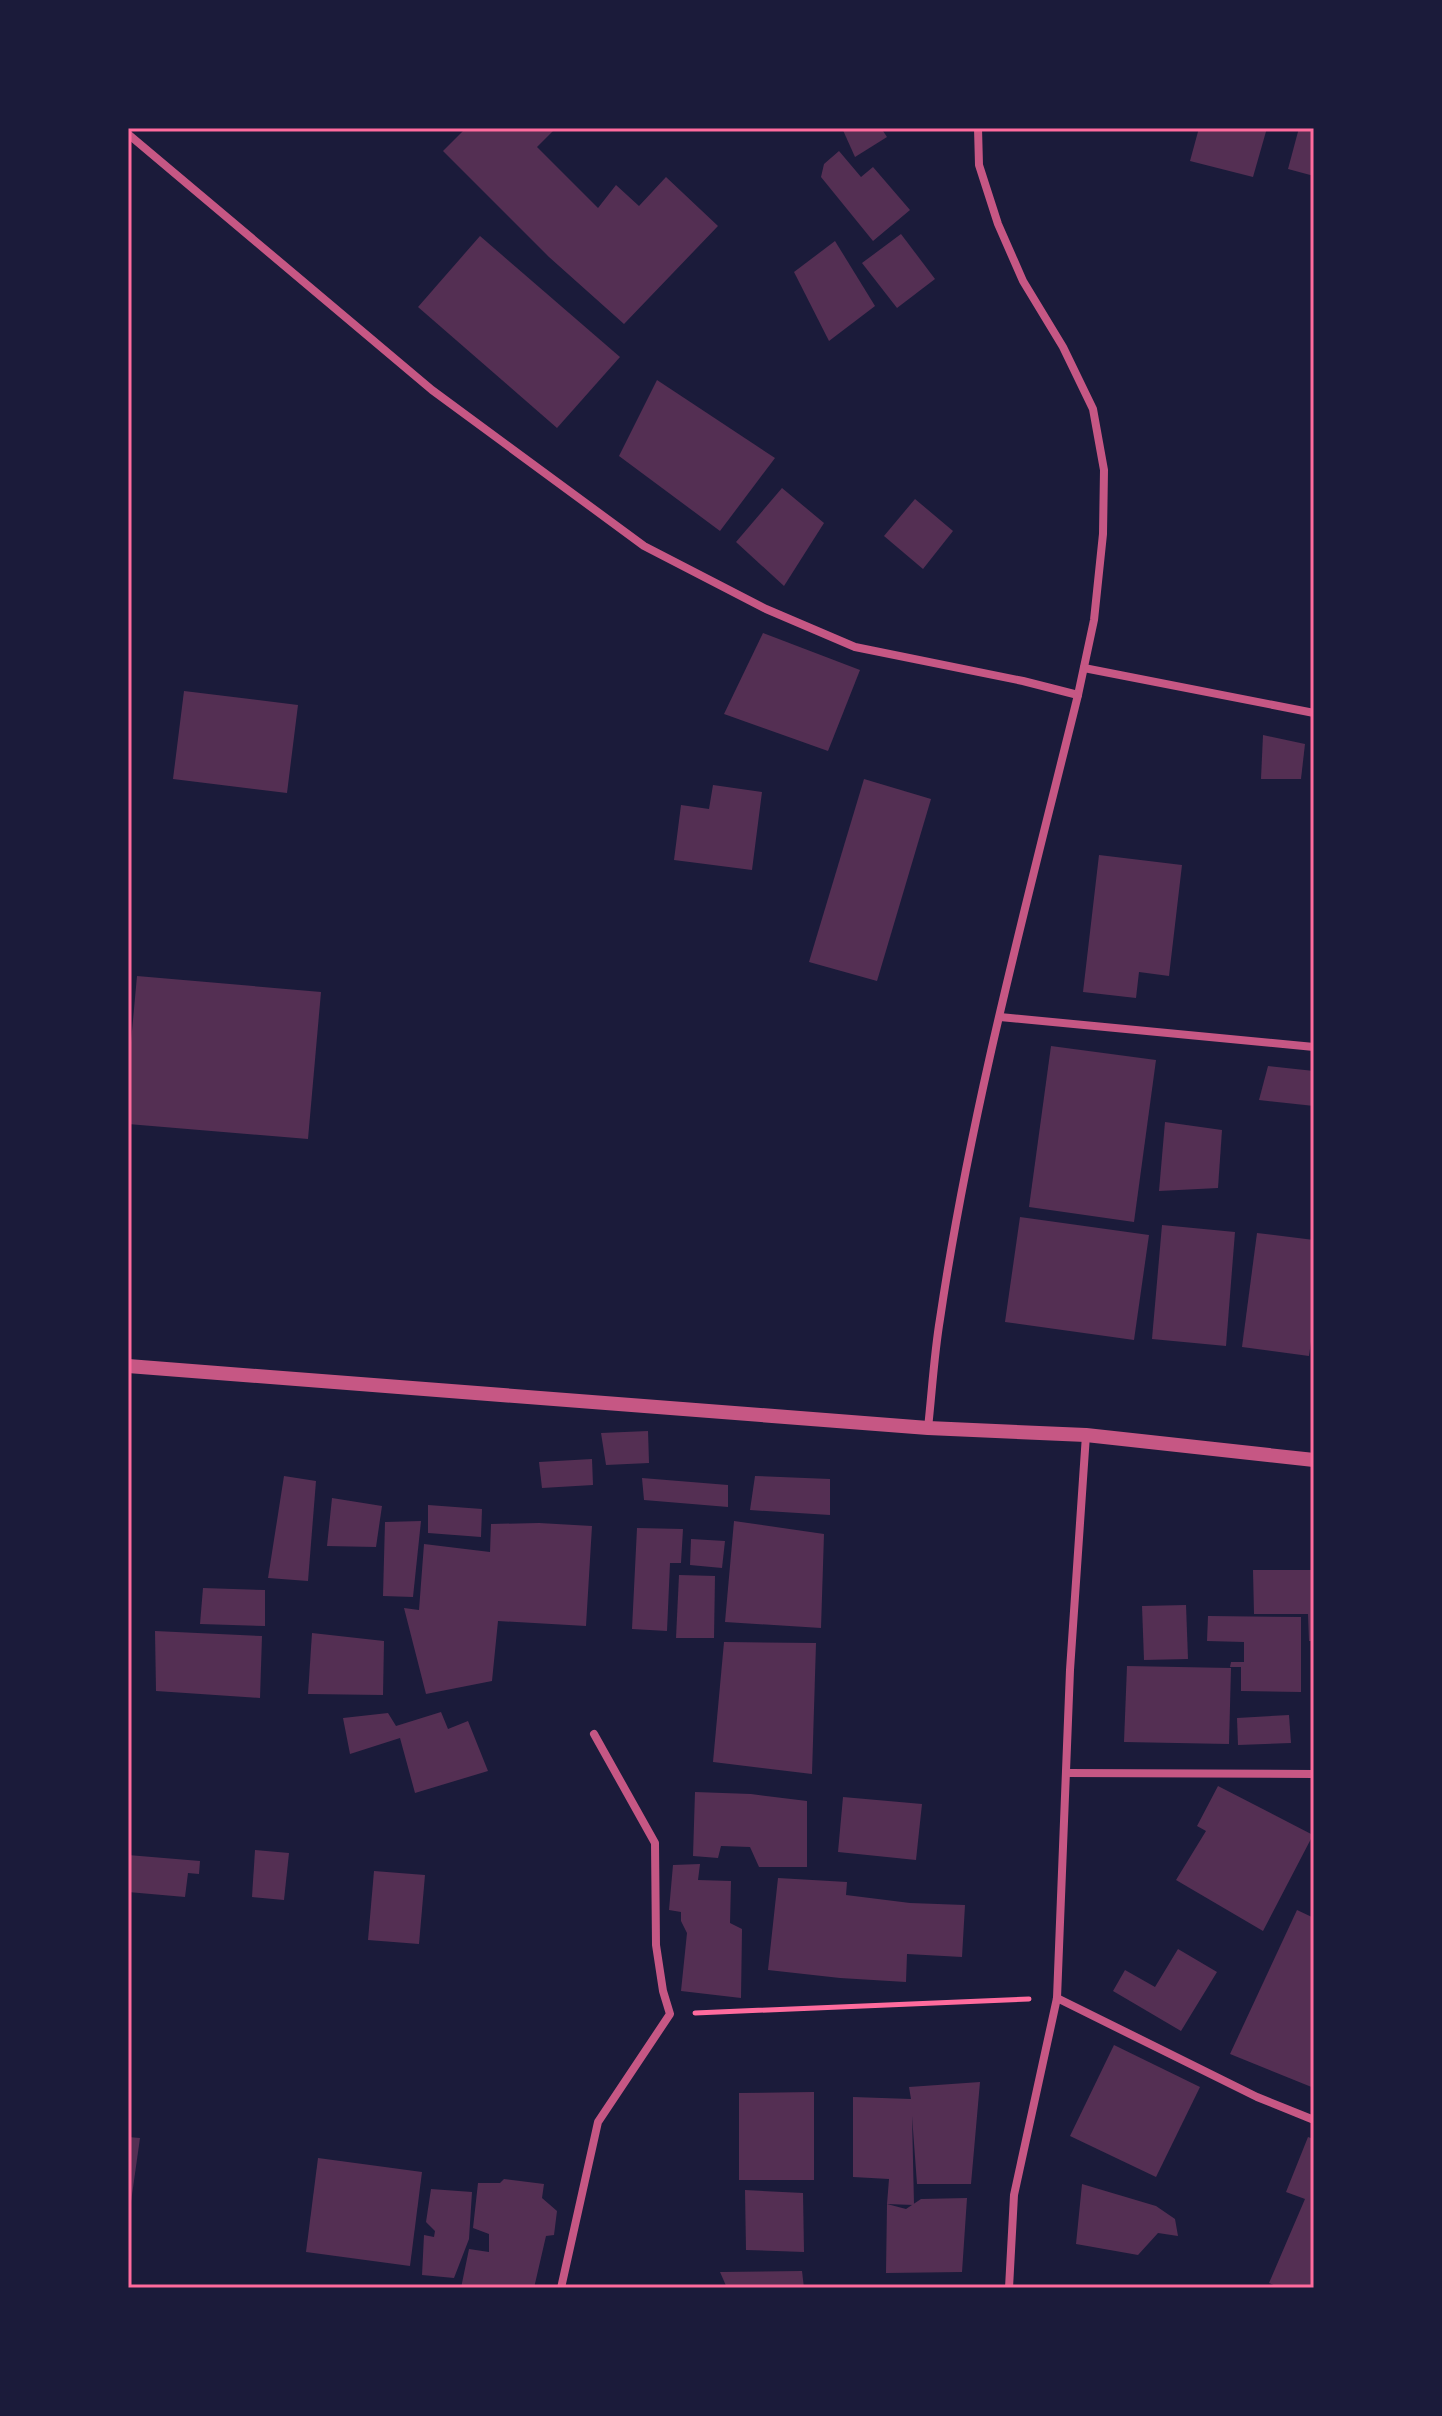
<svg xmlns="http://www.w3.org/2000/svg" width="1442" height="2416" font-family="Merriweather,serif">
	<rect width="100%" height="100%" fill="#1b1b3a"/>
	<g fill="#542f53">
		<path d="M466 128H556L537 147 598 208 616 185 639 206 666 177 718 226 624 324 549 257 443 151Z"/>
		<path d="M842 128H881L887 137 855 157Z"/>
		<path d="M1199 128H1267L1253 177 1190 161Z"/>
		<path d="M1299 128H1314V176L1288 169Z"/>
		<path d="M839 151 861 177 873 167 910 210 873 241 821 177 824 164Z"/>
		<path d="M901 234 935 279 897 308 862 263Z"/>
		<path d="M480 236 620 357 557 428 418 307Z"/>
		<path d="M835 241 875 306 829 341 794 272Z"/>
		<path d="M657 380 775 458 720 531 619 456Z"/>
		<path d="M782 488 824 523 784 586 736 542Z"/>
		<path d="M915 499 953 531 923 569 884 536Z"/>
		<path d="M763 633 860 670 828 751 724 714Z"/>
		<path d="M184 691 298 705 287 793 173 779Z"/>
		<path d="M1263 735 1305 744 1301 779H1261Z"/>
		<path d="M864 779 931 799 877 981 809 962Z"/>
		<path d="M713 785 762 792 752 870 674 860 681 805 709 809Z"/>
		<path d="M1099 855 1182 865 1169 976 1139 972 1136 998 1083 992Z"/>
		<path d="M137 976 321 992 308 1139 128 1124V1075Z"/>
		<path d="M1051 1046 1156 1060 1134 1222 1029 1207Z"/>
		<path d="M1268 1066 1314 1071V1106L1259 1100Z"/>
		<path d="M1165 1122 1222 1130 1218 1188 1159 1191Z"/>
		<path d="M1020 1217 1149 1235 1134 1340 1005 1322Z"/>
		<path d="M1162 1225 1235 1232 1226 1346 1152 1339Z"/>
		<path d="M1257 1233 1314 1240V1320L1309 1356 1242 1347Z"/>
		<path d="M648 1431 649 1463 606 1465 601 1433Z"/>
		<path d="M592 1459 593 1485 542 1488 539 1462Z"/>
		<path d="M284 1476 316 1481 308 1581 268 1578Z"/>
		<path d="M755 1476 830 1479V1515L750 1510Z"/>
		<path d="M642 1478 728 1485V1507L644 1500Z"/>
		<path d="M332 1498 382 1506 376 1547 327 1546Z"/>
		<path d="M428 1505 482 1509 481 1537 428 1533Z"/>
		<path d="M421 1521 413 1597 383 1596 385 1522Z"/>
		<path d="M734 1521 824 1534 821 1628 725 1622Z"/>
		<path d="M539 1523 592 1526 586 1626 498 1621 492 1681 426 1694 404 1608 419 1610 424 1544 490 1552 491 1524Z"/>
		<path d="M637 1528 683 1529 681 1563H670L667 1631 632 1629Z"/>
		<path d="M691 1539 725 1541 722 1568 690 1565Z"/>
		<path d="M1253 1570H1314V1641H1309L1308 1614H1254Z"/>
		<path d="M679 1575 715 1576 714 1638H676Z"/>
		<path d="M203 1588 265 1590V1626L200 1624Z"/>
		<path d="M1186 1605 1188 1659 1144 1660 1142 1606Z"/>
		<path d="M1208 1616 1301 1617V1692L1241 1691V1667H1230L1231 1662H1244V1642L1207 1641Z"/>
		<path d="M155 1631 262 1636 260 1698 156 1691Z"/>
		<path d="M312 1633 384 1641 383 1695 308 1694Z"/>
		<path d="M724 1642 816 1643 812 1774 713 1762Z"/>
		<path d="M1127 1666 1231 1668 1229 1744 1124 1742Z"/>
		<path d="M441 1712 448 1729 468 1721 488 1771 415 1793 400 1738 350 1754 343 1718 388 1713 396 1726Z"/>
		<path d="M1289 1715 1291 1743 1238 1745 1237 1718Z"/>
		<path d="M1218 1786 1313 1835 1263 1931 1176 1880 1206 1831 1197 1826Z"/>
		<path d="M695 1792 751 1794 807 1801V1867H759L750 1847 721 1846 718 1858 693 1856Z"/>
		<path d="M843 1797 922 1804 916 1860 838 1852Z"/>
		<path d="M255 1850 289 1853 284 1900 252 1897Z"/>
		<path d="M128 1855 200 1861 199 1874 188 1873 185 1897 128 1892Z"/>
		<path d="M700 1864 698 1880 731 1881 730 1923 742 1929 741 1998 681 1991 687 1933 681 1921V1912L669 1910 673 1865Z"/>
		<path d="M374 1871 425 1875 419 1944 368 1940Z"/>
		<path d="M778 1878 847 1882 846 1895 910 1903 965 1905 962 1957 907 1954 906 1982 840 1978 768 1970Z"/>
		<path d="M1297 1910 1314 1918V2088L1230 2054Z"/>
		<path d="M1178 1949 1217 1972 1181 2031 1113 1991 1125 1970 1155 1987Z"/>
		<path d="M1114 2045 1200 2087 1156 2177 1070 2136Z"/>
		<path d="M980 2082 971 2184H917L912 2116 914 2205 887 2204 889 2179 853 2177V2097L911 2099 909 2087Z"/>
		<path d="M814 2092V2180H739V2093Z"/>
		<path d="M128 2137 140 2138 130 2209H128Z"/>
		<path d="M1308 2137 1314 2139V2288H1281L1269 2283 1305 2199 1286 2192Z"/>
		<path d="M318 2158 422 2172 410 2266 306 2252Z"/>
		<path d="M504 2179 544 2184 542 2198 557 2211 554 2235 546 2236 534 2288H461L469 2249 489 2252V2234L473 2228 478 2183H500Z"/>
		<path d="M1082 2184 1156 2206 1175 2219 1178 2236 1158 2233 1138 2255 1076 2244Z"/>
		<path d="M431 2189 472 2192 469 2239 454 2278 422 2275 424 2235 434 2237 435 2231 426 2222Z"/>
		<path d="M745 2190 803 2193 804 2252 746 2250Z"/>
		<path d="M967 2198 962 2272 886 2273 887 2204 906 2209 921 2199Z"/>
		<path d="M802 2271 804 2288H727L720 2272Z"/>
	</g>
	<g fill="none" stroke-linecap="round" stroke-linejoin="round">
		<path stroke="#ff6b9d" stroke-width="5" d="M695 2013 1029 1999"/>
		<g stroke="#c65784" stroke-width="8">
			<path d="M128 134 432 390 644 546 766 609 855 647 1023 681 1078 695 1094 620 1103 534 1104 470 1093 409 1063 347 1023 281 998 224 979 165 978 128"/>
			<path d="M1084 668 1314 713"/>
			<path d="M1000 1017 1314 1047"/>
			<path d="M928 1428C932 1392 934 1355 940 1319 971 1109 1027 902 1078 695"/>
			<path d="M1067 1773 1314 1774"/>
			<path d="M1057 1998 1257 2097 1314 2120"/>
			<path d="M561 2288 598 2122 670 2014 663 1991 656 1945 655 1843 594 1734"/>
			<path d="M1009 2288 1014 2195 1057 1998 1070 1670 1086 1435"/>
		</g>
		<path stroke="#c65784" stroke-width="14" d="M128 1366 928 1428 1086 1435 1314 1460"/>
	</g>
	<rect width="1442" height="2416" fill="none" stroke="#1b1b3a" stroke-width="260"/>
	<rect x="130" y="130" width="1182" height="2156" fill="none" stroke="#ff6b9d" stroke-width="3"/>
</svg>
